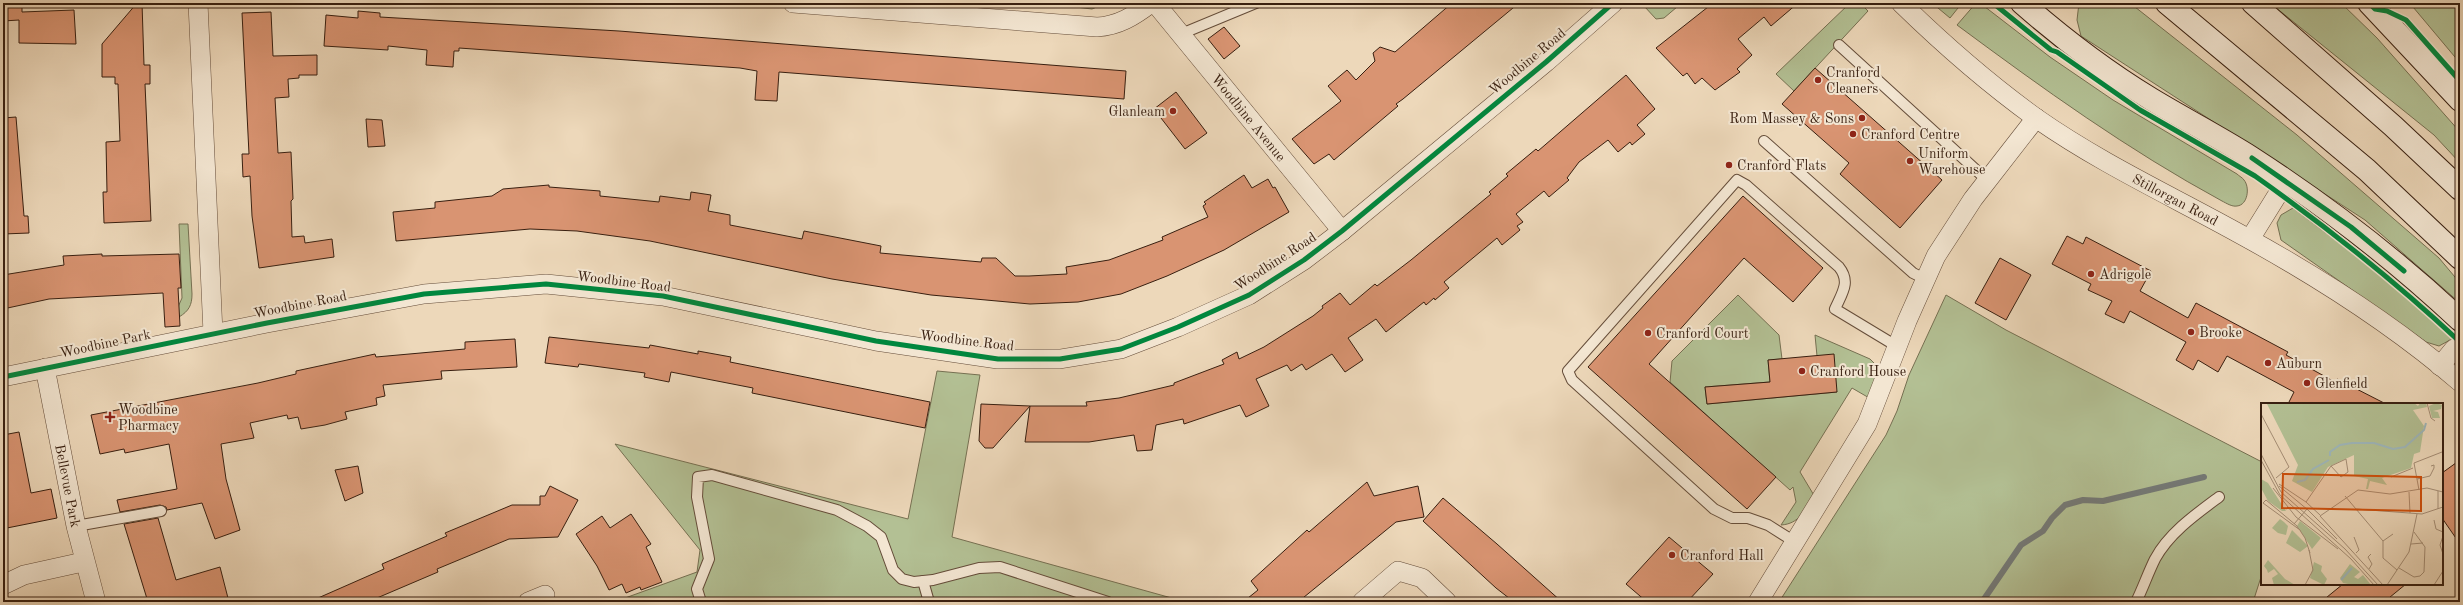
<svg xmlns="http://www.w3.org/2000/svg" width="2463" height="605" font-family="'Old Standard TT',serif">
	<rect width="100%" height="100%" fill="#edd8ba"/>
	<filter id="stains"><feTurbulence type="fractalNoise" baseFrequency=".005" numOctaves="4"/><feColorMatrix values="0 0 0 0 .2 0 0 0 0 .09 0 0 0 0 .02 0 0 0 .5 -.17"/></filter>
	<radialGradient id="worn" r=".72"><stop offset=".6" stop-color="#630" stop-opacity="0"/><stop offset="1" stop-color="#630" stop-opacity=".3"/></radialGradient>
	<g fill="#b3c094" stroke="#767052">
		<path d="M1043 3H1106L1092 9Z"/>
		<path d="M1647 3H1676L1677 7 1664 18 1656 19 1644 6Z"/>
		<path d="M1850 3H1860L1868 11 1794 91 1776 74Z"/>
		<path d="M1932 3H1962L1950 18Z"/>
		<path d="M1976 3H1980L2050 57 2113 100 2237 174C2239 176 2243 178 2244 180 2250 187 2248 205 2237 206 2232 207 2226 203 2222 201 2128 150 2042 88 1957 25Z"/>
		<path d="M2079 3H2130L2297 135 2439 258 2460 283V303L2365 220 2081 36 2077 20Z"/>
		<path d="M2270 3H2341L2377 38 2460 132V163L2434 135Z"/>
		<path d="M2409 3H2460V63L2413 7Z"/>
		<path d="M2293 208 2384 277 2451 337 2460 345V349L2450 340 2439 346 2426 342 2281 240 2277 223 2281 215Z"/>
		<path d="M179 224H188L192 294C192 305 189 311 179 317L178 307 182 298Z"/>
		<path d="M1738 295 1779 335 1782 359 1768 360 1770 382 1705 387 1707 404 1837 392 1817 356 1815 335 1870 359 1880 369 1871 399 1852 388 1800 472 1815 497C1805 510 1799 524 1781 525L1796 502 1793 487 1790 490 1670 382 1672 361Z"/>
		<path d="M1946 295 2006 330 2262 462V574L2253 602H1779L1886 435 1897 411 1909 375Z"/>
		<path d="M937 371 980 375 952 537 1186 602H614L697 572 700 550 615 444 908 519Z"/>
	</g>
	<g fill="none" stroke-linecap="round" stroke-linejoin="round">
		<path stroke="#757a77" stroke-width="6" d="M1982 602 2021 545 2043 531 2052 518 2065 505 2083 500 2103 501 2204 477"/>
	</g>
	<g fill="#d99472" stroke="#381f10">
		<path d="M3 3H22V12L74 10 76 44 19 43V20L3 21Z"/>
		<path d="M137 3H142L144 65H150V84H145L151 221 104 223 103 192H107L106 142 120 141 118 84H115V77H102V44Z"/>
		<path d="M1452 3H1519L1403 99 1396 104 1398 106 1334 160 1329 154 1314 164 1292 139 1341 101 1328 86 1347 70 1356 80 1375 61 1373 53 1380 47 1395 52Z"/>
		<path d="M1713 3H1798L1771 26 1764 17 1738 39 1752 55 1737 69 1740 72 1715 90 1702 78 1695 84 1687 73 1683 76 1656 48Z"/>
		<path d="M358 11 380 13V17L619 31 1126 71 1124 99 779 72 777 101 755 100 757 71 740 68 459 48V51H454L453 67 426 65 427 50 388 46V50L324 46 326 15 358 18Z"/>
		<path d="M271 12 273 56 317 55V75H299V78L288 79 289 97 275 98 278 153 291 152 293 199 291 201 292 237 304 236 305 243 332 239 334 257 259 268 252 216 250 176 243 177 242 154H249L242 13Z"/>
		<path d="M1224 27 1240 46 1224 59 1208 39Z"/>
		<path d="M1815 68 1942 180 1900 228 1840 174 1849 163 1782 104Z"/>
		<path d="M1626 75 1655 109 1637 125 1645 134 1632 145 1630 142 1618 152 1608 140 1579 162 1567 178 1569 180 1549 197 1544 191 1516 214 1523 222 1517 226 1520 230 1502 245 1497 238 1444 282 1449 288 1435 300 1434 298 1426 305 1424 302 1386 332 1376 319 1348 338 1363 360 1345 372 1332 354 1306 370 1302 364 1291 371 1287 365 1256 379 1269 406 1246 417 1240 405 1184 424 1183 419 1156 425 1152 450 1137 451 1134 435 1089 442H1025L1030 406H1087L1086 402 1119 398 1174 385V383L1224 364 1222 360 1237 352 1239 359 1264 347 1313 316 1323 308 1322 306 1340 293 1350 305 1375 284 1377 286 1411 260 1491 194 1489 192 1508 176 1506 174 1536 149 1538 151Z"/>
		<path d="M1176 92 1207 133 1185 149 1154 109Z"/>
		<path d="M16 117 24 216H28L29 233 3 234V118Z"/>
		<path d="M366 119 382 120 385 146 368 147Z"/>
		<path d="M1244 175 1252 188 1268 179 1273 188 1275 187 1289 212 1224 250 1167 276 1121 294 1078 302 1030 304 931 295 832 279 650 241 577 231 530 229 396 241 393 212 435 208V202L492 196 503 189 549 185V187L600 191V196L659 202 660 196 690 200 691 192 711 195 708 211 730 215V225L802 239 804 231 881 246 880 253 981 262 982 258H996L1015 276H1029L1067 274 1066 267 1109 260 1163 240 1162 237 1208 217 1203 206 1206 204 1204 202Z"/>
		<path d="M1743 196 1823 268 1793 302 1744 258 1649 364 1776 477 1747 509 1588 367Z"/>
		<path d="M2067 236 2083 244 2086 237 2151 271 2140 291 2188 318 2196 303 2288 352 2286 355 2335 382 2337 379 2386 404H2288L2294 392 2227 356 2218 372 2198 360 2193 370 2176 360 2186 342 2130 311 2124 323 2105 314 2112 301 2088 290 2091 284 2052 264Z"/>
		<path d="M102 254V256L179 254 181 288H178L180 326 165 327 163 293 49 299 3 309V275L64 265 63 256Z"/>
		<path d="M2000 258 2031 275 2006 320 1975 303Z"/>
		<path d="M549 337 649 348 650 345 698 354V351L731 357 730 362 930 402 925 428 752 393 753 388 671 372 669 382 644 377 645 373 579 364 578 367 545 363Z"/>
		<path d="M515 339 517 367 441 371 442 379 383 385 385 396 376 398 377 405 345 412 347 419 325 425 301 429 298 417 288 419 287 415 250 423 254 438 221 444 226 479 240 530 215 539 202 503 167 510 166 507 160 505 120 512 117 500 177 489 169 444 125 453 124 449 100 454 91 415 258 383 296 374V371L375 354 376 357 465 349V342Z"/>
		<path d="M1834 354 1837 392 1707 404 1705 387 1770 382 1768 360Z"/>
		<path d="M981 404 1030 406 993 448H985L979 441Z"/>
		<path d="M19 432 31 493 51 489 57 518 7 528 5 518H3V435Z"/>
		<path d="M2460 460V544L2442 518V473Z"/>
		<path d="M358 466 363 493 345 501 335 470Z"/>
		<path d="M1367 482 1374 496 1418 486 1424 517 1396 522 1298 602H1243L1258 590 1251 581 1307 530 1309 532Z"/>
		<path d="M550 486 578 500 558 537 509 539 437 569 438 572 377 598 379 602H309L384 569 382 564 447 536 445 533 512 505H540V496H545Z"/>
		<path d="M1443 498 1497 544 1562 602H1514L1496 588 1423 521Z"/>
		<path d="M631 514 651 544 646 547 662 582 641 590 640 587 626 593 622 584 609 590 597 566 576 534 602 516 610 528Z"/>
		<path d="M158 518 176 580 220 567 229 602H148L124 524Z"/>
		<path d="M1669 537 1713 574 1687 602H1647L1626 584Z"/>
		<path d="M2343 584H2406L2384 602H2321Z"/>
	</g>
	<g fill="none" stroke-linecap="round" stroke-linejoin="round">
		<defs>
			<g id="lane">
				<path d="M1181 34 1256 3"/>
				<path d="M1839 45 1987 180"/>
				<path d="M1764 141 1913 273 1927 280"/>
				<path d="M76 526 161 511"/>
				<path d="M1795 542 1768 525 1748 518H1732L1714 509 1572 380 1568 371 1737 180 1746 185 1839 267C1851 282 1842 293 1835 309L1898 347"/>
				<path d="M923 581 929 602"/>
				<path d="M701 602 697 589 709 559 697 497 698 477 712 475 837 510 867 526 881 537 893 570 902 579 914 582 933 580 979 568 1000 567 1108 602"/>
				<path d="M2136 602C2143 588 2148 573 2155 559 2169 533 2196 514 2219 497"/>
			</g>
			<g id="street">
				<path d="M198 3 213 333"/>
				<path d="M793 3 1097 27C1118 26 1134 16 1151 3"/>
				<path id="s1" d="M1155 3 1342 231"/>
				<path id="s2" d="M1901 3C1942 43 1989 84 2036 118 2103 165 2178 199 2249 239 2323 280 2396 327 2460 382"/>
				<path d="M2250 239 2286 181"/>
				<path d="M2440 366 2454 349"/>
				<path id="s3" d="M45 368 76 526 96 602"/>
				<path d="M3 377 267 323 424 294 546 284 663 296 876 341 998 359H1060L1121 349 1178 327 1249 295 1304 260 1342 231 1546 62 1613 3"/>
				<path d="M3 585 24 575 83 562"/>
				<path d="M528 602 545 595"/>
				<path d="M1362 602 1398 571 1422 578 1447 602"/>
				<path d="M1758 602 1867 424 1907 321 1936 256 1973 199 2036 118"/>
			</g>
			<g id="secondary">
				<path d="M2022 3C2062 38 2105 71 2151 99 2184 119 2219 137 2252 158 2326 206 2396 260 2460 320"/>
				<path d="M2167 3 2367 170 2460 258"/>
				<path d="M2253 3 2393 126 2460 189"/>
				<path d="M2369 3 2460 100"/>
			</g>
		</defs>
		<use href="#lane" stroke="#654d3a" stroke-width="12"/>
		<use href="#street" stroke="#654d3a" stroke-width="20"/>
		<use href="#secondary" stroke="#381f10" stroke-width="24"/>
		<use href="#lane" stroke="#f3e6d2" stroke-width="10"/>
		<use href="#street" stroke="#f3e6d2" stroke-width="19"/>
		<use href="#secondary" stroke="#f3e6d2" stroke-width="22"/>
		<defs>
			<g id="cycleway">
				<path d="M1993 3 2051 50 2057 52 2140 110 2255 176C2327 227 2396 282 2460 342"/>
				<path d="M2369 3 2375 9 2387 11 2406 20 2460 81"/>
				<path d="M2252 158 2351 227 2404 271"/>
				<path d="M3 377 267 323 424 294 546 284 663 296 876 341 998 359H1060L1121 349 1178 327 1249 295 1304 260 1342 231 1546 62 1613 3"/>
			</g>
		</defs>
		<use href="#cycleway" stroke="#f3e6d2" stroke-width="8"/>
		<use href="#cycleway" stroke="#00873e" stroke-width="5"/>
	</g>
	<g fill="#8f2418" stroke="#f3e6d2" stroke-width="1.5">
		<circle cx="1818" cy="80" r="4"/>
		<circle cx="1173" cy="111" r="4"/>
		<circle cx="1862" cy="118" r="4"/>
		<circle cx="1853" cy="134" r="4"/>
		<circle cx="1910" cy="161" r="4"/>
		<circle cx="1729" cy="165" r="4"/>
		<circle cx="2091" cy="274" r="4"/>
		<circle cx="2191" cy="332" r="4"/>
		<circle cx="1648" cy="333" r="4"/>
		<circle cx="2268" cy="363" r="4"/>
		<circle cx="1802" cy="371" r="4"/>
		<circle cx="2307" cy="383" r="4"/>
		<path d="M108 411h4v4h4v4h-4v4h-4v-4h-4v-4h4z"/>
		<circle cx="1672" cy="555" r="4"/>
	</g>
	<g text-anchor="middle" stroke-width="4" stroke-linejoin="round" paint-order="stroke">
		<g font-size="14" fill="#381f10" stroke="#f3e6d2">
			<text transform="translate(1527 61) rotate(-40)" y="5">Woodbine Road</text>
			<text dy="5" stroke="none"><textPath href="#s1" startOffset="148">Woodbine Avenue</textPath></text>
			<text dy="5" stroke="none"><textPath href="#s2" startOffset="339">Stillorgan Road</textPath></text>
			<text transform="translate(1275 261) rotate(-33)" y="5">Woodbine Road</text>
			<text transform="translate(624 281) rotate(7)" y="5">Woodbine Road</text>
			<text transform="translate(300 304) rotate(-11)" y="5">Woodbine Road</text>
			<text transform="translate(967 340) rotate(7)" y="5">Woodbine Road</text>
			<text transform="translate(105 343) rotate(-12)" y="5">Woodbine Park</text>
			<text dy="5" stroke="none"><textPath href="#s3" startOffset="120">Bellevue Park</textPath></text>
		</g>
		<g font-size="14" fill="#381f10" stroke="#f3e6d2" text-anchor="start">
			<text x="1826" y="77">Cranford<tspan x="1826" dy="16">Cleaners</tspan></text>
			<text x="1165" y="116" text-anchor="end">Glanleam</text>
			<text x="1854" y="123" text-anchor="end">Rom Massey &amp; Sons</text>
			<text x="1861" y="139">Cranford Centre</text>
			<text x="1918" y="158">Uniform<tspan x="1918" dy="16">Warehouse</tspan></text>
			<text x="1737" y="170">Cranford Flats</text>
			<text x="2099" y="279">Adrigole</text>
			<text x="2199" y="337">Brooke</text>
			<text x="1656" y="338">Cranford Court</text>
			<text x="2276" y="368">Auburn</text>
			<text x="1810" y="376">Cranford House</text>
			<text x="2315" y="388">Glenfield</text>
			<text x="118" y="414">Woodbine<tspan x="118" dy="16">Pharmacy</tspan></text>
			<text x="1680" y="560">Cranford Hall</text>
		</g>
	</g>
	<g transform="translate(2261 403)">
		<rect width="182" height="182" fill="#edd8ba"/>
		<path d="M153 0 157 3 159 0H165L166 4 152 7 163 23 159 49 153 51 150 65 121 75 126 82 109 78 107 86H105L107 76 93 73V52L67 64 51 89 31 78 37 62 6 1ZM175 0 181 2 180 6 172 8 177 9 179 15H171L168 3ZM0 76 7 80 25 108H21L7 98 0 85ZM19 116 23 119 21 121 23 119 27 123 25 132 17 130 11 125ZM39 118 60 135 51 146 36 123ZM31 127 47 143 39 149 25 140ZM7 157 24 176 34 182H13L11 175 17 171 13 166 7 170 6 167 3 163ZM53 159 61 163 60 168 66 176 63 182 49 175ZM89 161 99 169 93 174 97 176 102 172 110 182H85L87 181 82 180 79 175Z" fill="#b3c094"/>
		<path fill="none" stroke="#9eb7bb" stroke-width="2" d="M69 53V49L79 42 91 40H113L132 46 144 44 163 27 165 20M36 79 44 77 52 66 68 57M80 177 91 165"/>
		<path fill="none" stroke="#a58e76" stroke-width="1" d="M166 0 170 15 174 18M0 11 28 64 15 75M0 51 20 89 84 146 117 182M0 57 19 92 90 156 113 182M130 74 152 65M156 76 169 73 173 65V62L170 63M18 81 45 99 59 112M18 83 47 107 76 136M12 85 35 114 77 146M158 87 153 60 181 49M148 89 149 110M84 93 122 138V155L136 167M45 99 70 63 85 56 87 69 80 74 70 63M95 106 161 111 182 104M177 106V88M59 113 97 87 129 91 166 85 182 89M59 113 122 182M173 117 175 126 182 129M33 121 46 106M39 127 2 100 5 97 36 123 37 125 39 127 40 129 44 135 49 150M182 133 179 142 182 151M93 134 98 147 95 150M122 138 132 131M150 141 162 140M138 165 153 174 159 173 163 169 164 144 153 129M108 166 111 161 107 154 110 151M44 182 52 167 48 147M126 182 148 149 156 111M173 182 182 168"/>
		<path fill="#ce500d" fill-opacity="0.15" stroke="#ce500d" stroke-width="2" d="M22 71 160 74V108L21 105Z"/>
		<rect width="182" height="182" fill="none" stroke="#381f10" stroke-width="2"/>
	</g>
	<rect width="2463" height="605" fill="none" stroke="#edd8ba" stroke-width="16"/>
	<rect x="4" y="4" width="2455" height="597" fill="none" stroke="#381f10" stroke-width="2"/>
	<rect x="8" y="8" width="2447" height="589" fill="none" stroke="#381f10"/>
	<rect width="100%" height="100%" filter="url(#stains)"/>
	<rect width="100%" height="100%" fill="url(#worn)"/>
</svg>
